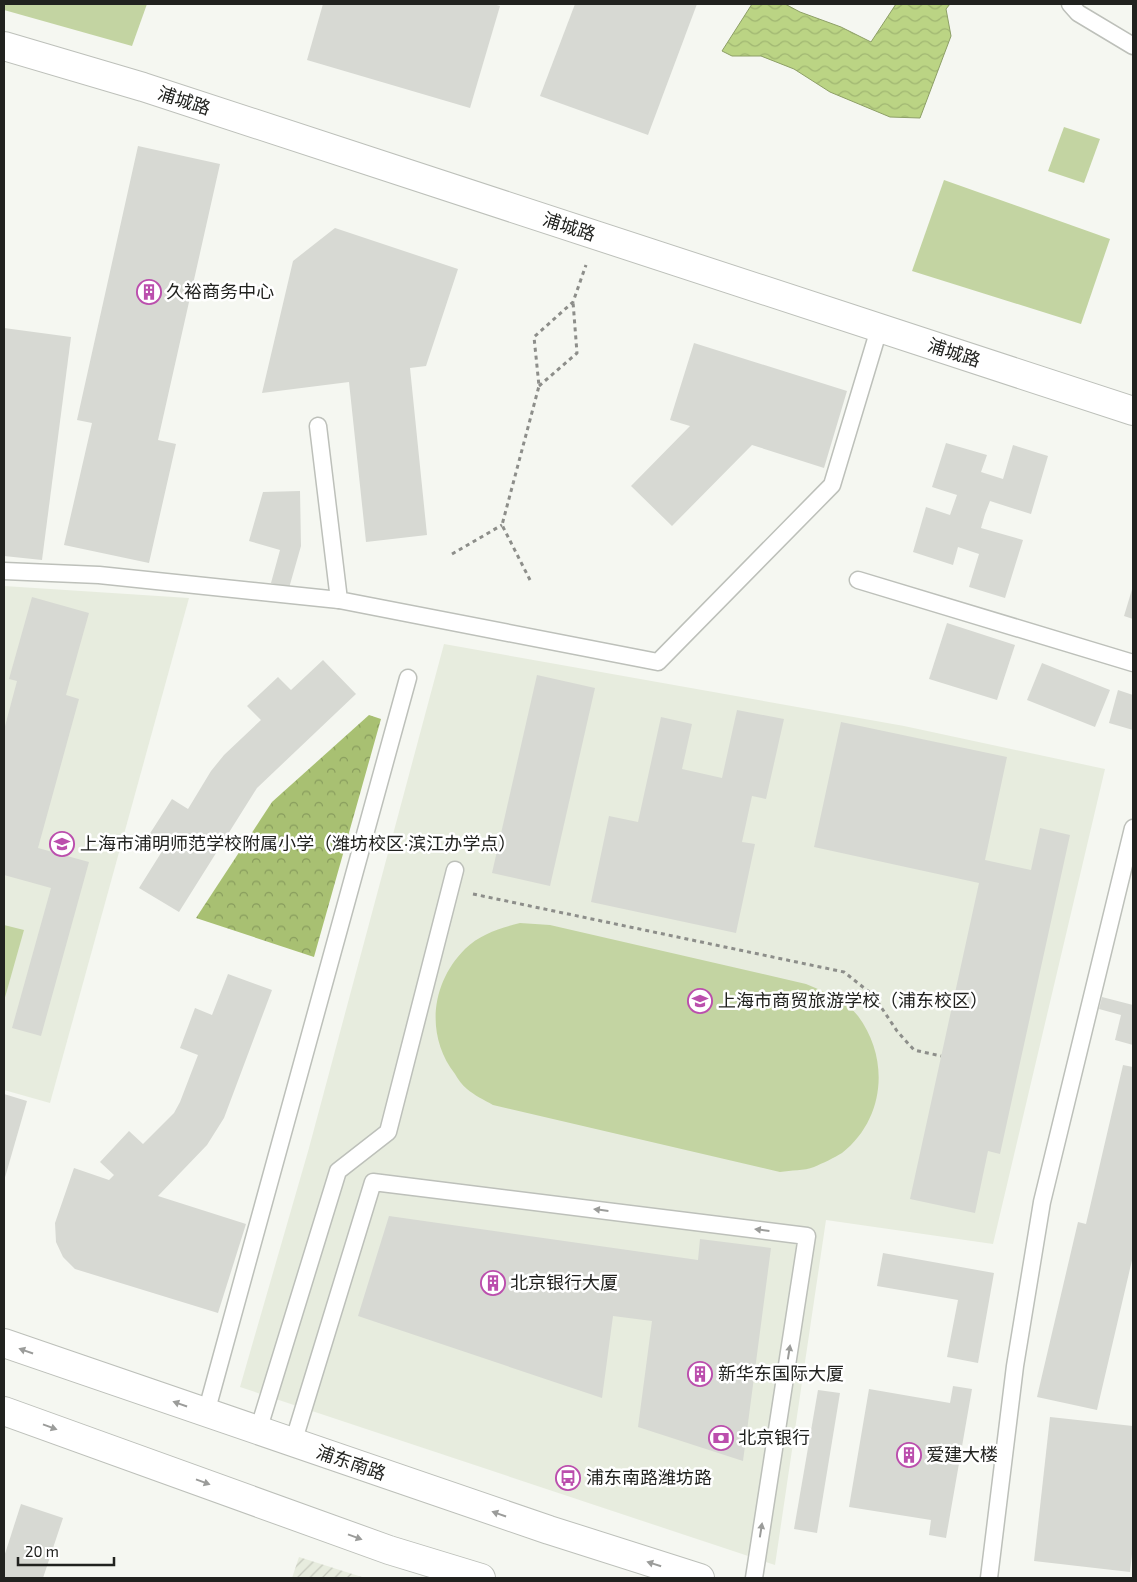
<svg xmlns="http://www.w3.org/2000/svg" width="1137" height="1582" font-family="'Exo 2','Noto Sans SC',sans-serif">
	<defs>
		<pattern id="industrial-furrows" width="10" height="10" patternUnits="userSpaceOnUse" patternTransform="scale(1.25)"><rect width="10" height="10" fill="#e7ecde"/><path d="M-1 1l2-2M0 10L10 0M9 11l2-2" fill="none" stroke="#c6cabe"/></pattern>
		<pattern id="forest-crowns" width="20" height="18" patternUnits="userSpaceOnUse" patternTransform="scale(1.25)"><rect width="20" height="18" fill="#a8c072"/><path d="M2 6a3 3 0 1 1 6 0M12 15a3 3 0 1 1 6 0" fill="none" stroke="#889c5d"/></pattern>
		<pattern id="water-waves" width="16" height="10" patternUnits="userSpaceOnUse" patternTransform="scale(1.25)"><rect width="16" height="10" fill="#bbd484"/><path d="M0 5q4-4 8 0t8 0" fill="none" stroke="#a0b672"/></pattern>
	</defs>
	<rect width="100%" height="100%" fill="#f5f7f1"/>
	<g fill="#e7ecde">
		<path d="M4 586 189 598 50 1103 4 1090Z"/>
		<path d="M444 644 904 726 1105 769 993 1244 826 1220 775 1565 240 1387 309 1148Z"/>
	</g>
	<path fill="url(#industrial-furrows)" d="M299 1557 365 1578H292Z"/>
	<path fill="url(#forest-crowns)" d="M369 715 381 719 314 957 196 918 272 802Z"/>
	<g fill="#c3d4a2">
		<path d="M4 4H147L132 46 4 10Z"/>
		<path d="M1064 127 1100 139 1084 183 1048 171Z"/>
		<path d="M944 180 1110 239 1081 324 912 271Z"/>
		<path d="M520 923 550 925 806 984C825 992 845 999 858 1016 890 1059 885 1119 842 1153 834 1158 823 1163 814 1167 804 1171 791 1170 780 1172L493 1105C484 1100 474 1095 467 1089 462 1085 458 1079 455 1074 425 1035 431 983 465 949 480 934 501 928 520 923Z"/>
		<path d="M4 925 24 930 4 1001Z"/>
	</g>
	<path fill="url(#water-waves)" stroke="#8d9f66" d="M752 4H785L800 12 841 27 871 42 896 4H950L946 9 951 36 920 118 890 117 830 92 794 69 761 56H732L722 51Z"/>
	<g fill="#d7d9d3">
		<path d="M323 4H493L500 6 470 108 307 60Z"/>
		<path d="M575 4H697L648 135 540 96Z"/>
		<path d="M138 146 220 164 158 440 176 444 149 563 64 545 92 423 77 420Z"/>
		<path d="M335 228 458 269 426 366 410 368 427 535 366 542 349 382 262 393 293 261Z"/>
		<path d="M4 328 71 337 42 560 4 556Z"/>
		<path d="M694 343 847 391 824 468 752 445 672 526 631 486 690 426 670 420Z"/>
		<path d="M946 443 987 455 981 472 1003 479 1013 445 1048 456 1031 514 990 501 985 514 981 528 1023 540 1005 598 969 587 979 554 958 547 953 565 913 552 926 507 950 515 957 495 932 487Z"/>
		<path d="M300 491 301 546 289 588 271 583 280 550 249 541 263 492Z"/>
		<path d="M1133 586V619L1124 616Z"/>
		<path d="M32 597 89 613 66 695 79 699 38 848 89 862 41 1036 12 1028 51 888 4 875V730L17 681 9 679Z"/>
		<path d="M947 623 1015 645 997 700 929 679Z"/>
		<path d="M323 660 356 694 257 788 179 912 139 888 166 845 149 835 172 799 188 809 211 771 224 755 261 720 247 706 278 677 291 690Z"/>
		<path d="M1042 663 1110 690 1095 727 1027 700Z"/>
		<path d="M537 675 595 688 550 886 492 873Z"/>
		<path d="M1118 690 1133 695V730L1109 723Z"/>
		<path d="M737 710 784 719 766 799 752 796 742 842 755 844 736 933 591 902 609 816 638 822 661 717 692 724 682 769 722 778Z"/>
		<path d="M841 722 1007 757 985 860 1031 870 1040 828 1070 835 1000 1154 988 1151 975 1213 910 1199 979 883 814 847Z"/>
		<path d="M228 974 272 990 224 1118 207 1145 158 1196 246 1224 218 1313 75 1269 63 1257 56 1242 55 1223 74 1168 109 1180 114 1175 100 1162 129 1131 143 1144 174 1113 180 1102 198 1055 180 1048 195 1008 212 1015Z"/>
		<path d="M1102 997 1133 1005V1045L1115 1040 1121 1015 1099 1009Z"/>
		<path d="M1123 1065 1133 1067V1256L1097 1410 1037 1397 1078 1222 1086 1224Z"/>
		<path d="M4 1094 27 1101 4 1181Z"/>
		<path d="M389 1216 698 1260 700 1239 771 1248 743 1461 638 1427 652 1321 613 1316 602 1398 358 1316Z"/>
		<path d="M883 1253 994 1273 978 1363 947 1357 958 1300 877 1286Z"/>
		<path d="M953 1386 972 1389 946 1538 929 1535 931 1520 849 1507 869 1389 950 1403Z"/>
		<path d="M818 1390 840 1393 817 1533 794 1529Z"/>
		<path d="M1050 1417 1133 1426V1545L1130 1572 1034 1561Z"/>
		<path d="M21 1504 63 1518 43 1578H4V1557Z"/>
	</g>
	<g fill="none" stroke-linecap="round" stroke-linejoin="round">
		<defs>
			<g id="service">
				<path d="M1070 4 1078 13 1133 46"/>
				<path d="M318 426 339 600 658 662 832 485 879 329"/>
				<path d="M4 571 99 575 339 600"/>
				<path d="M858 580 1133 663"/>
				<path d="M206 1413 408 678"/>
				<path d="M258 1431 338 1171 388 1132 455 870"/>
				<path d="M293 1443 373 1182 807 1236 754 1578"/>
				<path d="M989 1578 1015 1366 1042 1202 1133 828"/>
			</g>
			<path id="minor" d="M4 46 143 87 1133 411"/>
			<g id="primary">
				<path d="M4 1343 549 1530 700 1578"/>
				<path d="M4 1411 389 1550 481 1578"/>
			</g>
		</defs>
		<use href="#service" stroke="#bdc0ba" stroke-width="19"/>
		<use href="#minor" stroke="#bdc0ba" stroke-width="30"/>
		<use href="#primary" stroke="#bdc0ba" stroke-width="30"/>
		<g stroke="#8d8e8a" stroke-width="3" stroke-dasharray="4 4" stroke-linecap="butt">
			<path d="M539 386 577 353 573 302"/>
			<path d="M452 554 502 525"/>
			<path d="M530 580 502 525 539 386 534 337 573 302 586 265"/>
			<path d="M473 894 844 972 873 995 897 1031 914 1050 941 1056"/>
		</g>
		<use href="#service" stroke="#fff" stroke-width="16"/>
		<use href="#minor" stroke="#fff" stroke-width="28"/>
		<use href="#primary" stroke="#fff" stroke-width="28"/>
	</g>
	<defs><path id="oneway-solid" d="M-6-.8H1V-3.2L6.5 0L1 3.2V.8H-6Z" transform="scale(1.25)"/></defs>
	<g fill="#9b9c9a">
		<use href="#oneway-solid" transform="translate(601 1210) rotate(-173)"/>
		<use href="#oneway-solid" transform="translate(762 1230) rotate(-173)"/>
		<use href="#oneway-solid" transform="translate(26 1351) rotate(-161)"/>
		<use href="#oneway-solid" transform="translate(789 1352) rotate(-81)"/>
		<use href="#oneway-solid" transform="translate(180 1404) rotate(-161)"/>
		<use href="#oneway-solid" transform="translate(50 1427) rotate(20)"/>
		<use href="#oneway-solid" transform="translate(203 1482) rotate(20)"/>
		<use href="#oneway-solid" transform="translate(499 1514) rotate(-161)"/>
		<use href="#oneway-solid" transform="translate(761 1530) rotate(-81)"/>
		<use href="#oneway-solid" transform="translate(355 1537) rotate(20)"/>
		<use href="#oneway-solid" transform="translate(654 1564) rotate(-162)"/>
	</g>
	<defs>
		<symbol id="building-ring" viewBox="-11 -11 22 22"><circle r="9.5" fill="#fff" stroke="#bb4ead" stroke-width="1.5"/><path d="M-4-6H4V6H1V3H-1V6H-4ZM-2.5-4.3h1.7v1.8h-1.7ZM.8-4.3h1.7v1.8H.8ZM-2.5-1h1.7V.8h-1.7ZM.8-1h1.7V.8H.8Z" fill="#bb4ead"/></symbol>
		<symbol id="school-ring" viewBox="-11 -11 22 22"><circle r="9.5" fill="#fff" stroke="#bb4ead" stroke-width="1.5"/><path d="M0-5L7-2L0 1L-7-2ZM-4 1L0 2.5L4 1V4Q0 6-4 4Z" fill="#bb4ead"/></symbol>
		<symbol id="bank-ring" viewBox="-11 -11 22 22"><circle r="9.5" fill="#fff" stroke="#bb4ead" stroke-width="1.5"/><path d="M-6-4H6V4H-6ZM0-2.3a2.3 2.3 0 1 0 0 4.6a2.3 2.3 0 1 0 0-4.6Z" fill="#bb4ead"/></symbol>
		<symbol id="bus-ring" viewBox="-11 -11 22 22"><circle r="9.5" fill="#fff" stroke="#bb4ead" stroke-width="1.5"/><path d="M-5-6H5V4H4V6H2V4H-2V6H-4V4H-5ZM-3.5-4V0h7V-4ZM-3.5 1.2v1.5H-2V1.2ZM2 1.2v1.5H3.5V1.2Z" fill="#bb4ead"/></symbol>
	</defs>
	<g fill-rule="evenodd">
		<use href="#building-ring" x="135" y="278" width="28" height="28"/>
		<use href="#school-ring" x="48" y="830" width="28" height="28"/>
		<use href="#school-ring" x="686" y="987" width="28" height="28"/>
		<use href="#building-ring" x="479" y="1269" width="28" height="28"/>
		<use href="#building-ring" x="686" y="1360" width="28" height="28"/>
		<use href="#bank-ring" x="707" y="1424" width="28" height="28"/>
		<use href="#building-ring" x="895" y="1441" width="28" height="28"/>
		<use href="#bus-ring" x="554" y="1464" width="28" height="28"/>
	</g>
	<g text-anchor="middle" stroke-width="5" stroke-linejoin="round" paint-order="stroke">
		<g font-size="18" fill="#21221f" stroke="#fff">
			<text transform="translate(184 101) rotate(18)" y="6">浦城路</text>
			<text transform="translate(569 227) rotate(18)" y="6">浦城路</text>
			<text transform="translate(954 353) rotate(18)" y="6">浦城路</text>
			<text transform="translate(351 1463) rotate(19)" y="6">浦东南路</text>
		</g>
		<g font-size="18" fill="#21221f" stroke="#fff" text-anchor="start">
			<text x="166" y="298">久裕商务中心</text>
			<text x="80" y="850">上海市浦明师范学校附属小学（潍坊校区·滨江办学点）</text>
			<text x="718" y="1007">上海市商贸旅游学校（浦东校区）</text>
			<text x="510" y="1289">北京银行大厦</text>
			<text x="718" y="1380">新华东国际大厦</text>
			<text x="738" y="1444">北京银行</text>
			<text x="926" y="1461">爱建大楼</text>
			<text x="586" y="1484">浦东南路潍坊路</text>
		</g>
	</g>
	<rect width="1137" height="1582" fill="none" stroke="#21221f" stroke-width="10"/>
	<path d="M18 1557v8h96v-8" fill="none" stroke="#21221f" stroke-width="2.5"/>
	<text x="25" y="1557" font-size="15" fill="#21221f" stroke="#ffffff" stroke-width="4" paint-order="stroke">20 m</text>
</svg>
